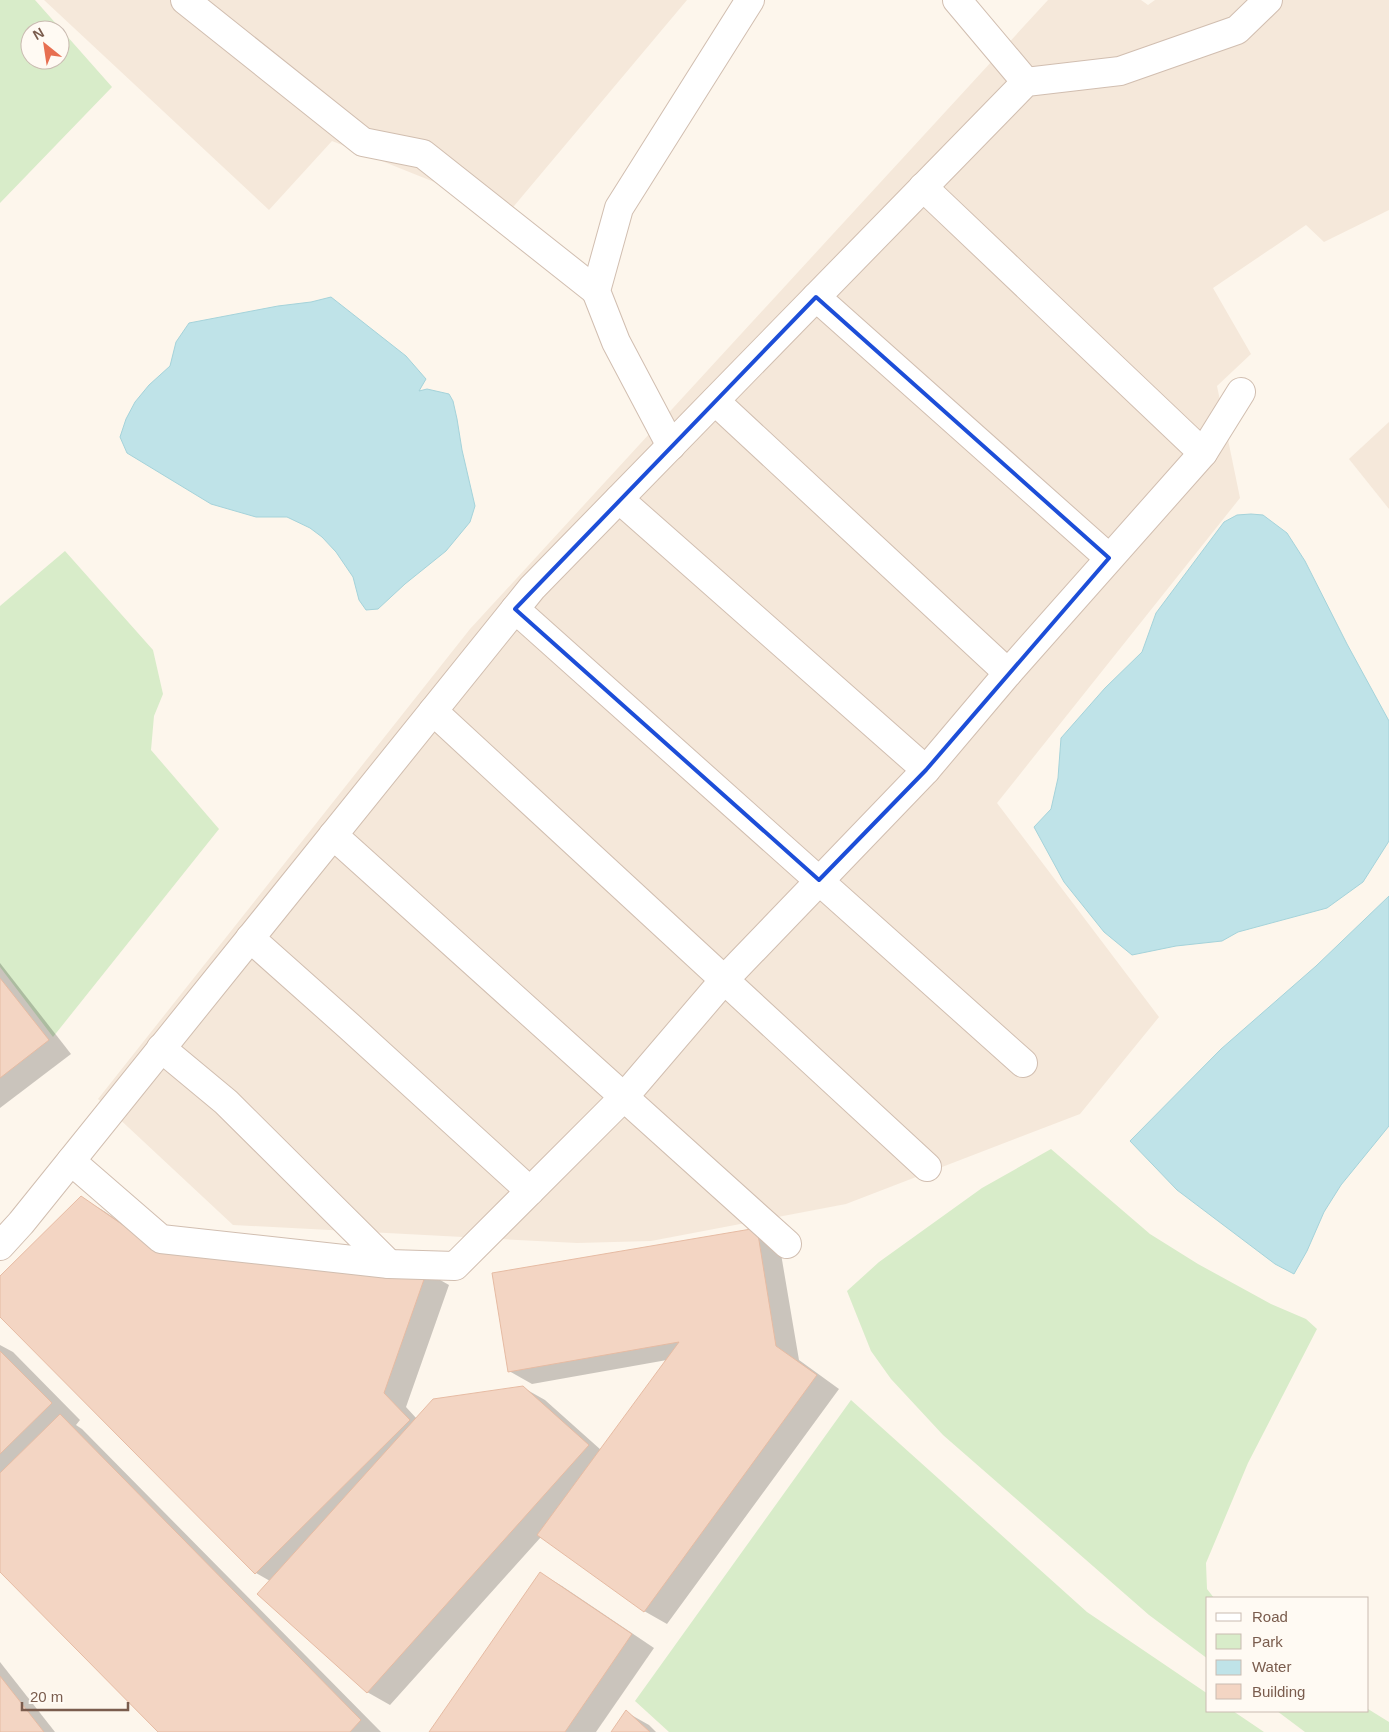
<svg xmlns="http://www.w3.org/2000/svg" width="1389" height="1732" font-family="Helvetica,sans-serif">
	<rect width="100%" height="100%" fill="#fdf6ec"/>
	<g fill="#f5e8da">
		<path d="M44 0H687L509 212 332 141 269 210Z"/>
		<path d="M1048 0H1141L1148 5 1155 0H1389V210L1324 242 1306 225 1213 288 1251 354 1217 386 1240 498 997 803 1159 1017 1080 1114 846 1204 651 1241 577 1243 233 1225 98 1099 470 629Z"/>
		<path d="M1389 422V509L1349 459Z"/>
	</g>
	<g fill="#d8ecc9" fill-rule="evenodd">
		<path d="M0 0H35L112 87 0 203ZM30 30H60V60H30Z"/>
		<path d="M65 551 153 650 163 694 154 716 151 750 219 829 53 1037 0 967V606Z"/>
		<path d="M1051 1149 1150 1234 1198 1264 1271 1304 1306 1319 1317 1329 1248 1463 1206 1563 1207 1589 1214 1598H1208V1659L1149 1615 943 1435 891 1379 871 1351 847 1291 879 1262 982 1188Z"/>
		<path d="M851 1400 1087 1612 1208 1694V1711H1233L1264 1732H669L635 1701Z"/>
		<path d="M1368 1709 1389 1722V1732H1305L1277 1711H1368Z"/>
	</g>
	<g fill="#bfe3e8" stroke="#a5d3da">
		<path d="M331 297 406 356 426 379 419 391 427 389 449 394 453 401 457 419 462 450 475 506 470 522 446 551 405 584 378 609 366 610 359 600 353 577 336 552 322 537 310 528 287 517H256L211 504 127 453 120 437 126 419 135 402 149 385 170 366 176 342 189 323 278 306 311 302Z"/>
		<path d="M1251 514 1263 515 1287 533 1305 561 1347 644 1389 721V841L1363 882 1327 908 1238 932 1222 941 1176 946 1132 955 1104 932 1064 882 1034 827 1051 809 1058 778 1061 738 1105 688 1142 652 1156 613 1224 522 1237 515Z"/>
		<path d="M1389 896V1126L1341 1185 1324 1212 1307 1251 1294 1274 1275 1264 1177 1190 1130 1141 1221 1049 1316 966Z"/>
	</g>
	<g fill="#0003">
		<path d="M0 963 71 1054 0 1108Z"/>
		<path d="M82 1198 104 1211 153 1245 426 1272 449 1285 406 1407 417 1419 522 1387 545 1400 601 1450 667 1360 532 1384 509 1371 757 1229 779 1242 799 1360 839 1389 667 1624 644 1611 541 1537 390 1705 367 1692 270 1581 256 1573 0 1315V1277Z"/>
		<path d="M0 1345 13 1352 80 1420 76 1425 82 1429 381 1732H160L0 1570Z"/>
		<path d="M540 1573 562 1586 654 1648 596 1732H430Z"/>
		<path d="M0 1662 55 1732H0Z"/>
		<path d="M626 1712 649 1725 656 1732H612Z"/>
	</g>
	<g fill="#f3d5c3" stroke="#e6bba3">
		<path d="M0 978 49 1040 0 1078Z"/>
		<path d="M81 1196 149 1243 427 1271 384 1393 410 1420 255 1574 0 1317V1276Z"/>
		<path d="M757 1228 776 1346 817 1375 644 1612 537 1535 679 1342 508 1372 492 1273Z"/>
		<path d="M0 1351 52 1403 0 1454Z"/>
		<path d="M523 1386 589 1445 367 1693 257 1594 433 1399Z"/>
		<path d="M60 1414 361 1720 350 1732H158L0 1572V1473Z"/>
		<path d="M540 1572 632 1634 565 1732H429Z"/>
		<path d="M0 1676 44 1732H0Z"/>
		<path d="M626 1710 650 1732H611Z"/>
	</g>
	<g fill="none" stroke-linecap="round" stroke-linejoin="round">
		<defs>
			<g id="minor">
				<path d="M185 0 363 142 423 154 596 291"/>
				<path d="M957 0 1026 82"/>
				<path d="M923 187 1203 453"/>
				<path d="M816 297 1109 558"/>
				<path d="M715 401 1008 673"/>
				<path d="M671 446 616 342 596 291 619 208 750 0"/>
				<path d="M619 499 926 770"/>
				<path d="M515 609 1023 1063"/>
				<path d="M433 711 927 1167"/>
				<path d="M333 835 787 1244"/>
				<path d="M250 938 350 1027 530 1191"/>
				<path d="M161 1048 226 1102 389 1264"/>
				<path d="M71 1161 161 1239 389 1264 455 1266 624 1097 724 980 926 770 1008 673 1203 453 1241 392"/>
				<path d="M0 1246 21 1223 532 588 1026 82 1120 71 1237 30 1268 0"/>
			</g>
		</defs>
		<use href="#minor" stroke="#d1beb0" stroke-width="30"/>
		<use href="#minor" stroke="#fff" stroke-width="28"/>
	</g>
	<path fill="none" stroke="#1d4ed8" stroke-width="4" stroke-linejoin="round" d="M816 297 1109 558 926 770 819 880 515 609Z"/>
	<rect x="1206" y="1597" width="162" height="115" fill="#fffaf3" stroke="#cabbb1"/>
	<rect x="1216" y="1613" width="25" height="8" fill="#ffffff" stroke="#cabbb1"/>
	<text x="1252" y="1622" font-size="15" fill="#7a5c4d">Road</text>
	<rect x="1216" y="1634" width="25" height="15" fill="#d8ecc9" stroke="#cabbb1"/>
	<text x="1252" y="1647" font-size="15" fill="#7a5c4d">Park</text>
	<rect x="1216" y="1660" width="25" height="15" fill="#bfe3e8" stroke="#cabbb1"/>
	<text x="1252" y="1672" font-size="15" fill="#7a5c4d">Water</text>
	<rect x="1216" y="1684" width="25" height="15" fill="#f3d5c3" stroke="#cabbb1"/>
	<text x="1252" y="1697" font-size="15" fill="#7a5c4d">Building</text>
	<g transform="translate(45 45) rotate(330)"><circle r="24" fill="#fffaf3" stroke="#cabbb1"/>
	<path d="M0-4L9 19L0 12L-9 19Z" fill="#e76f51"/>
	<text y="-8" font-size="14" font-weight="bold" text-anchor="middle" fill="#7a5c4d">N</text>
	</g>
	<path d="M22 1702v8h106v-8" fill="none" stroke="#7a5c4d" stroke-width="2.5"/>
	<text x="30" y="1702" font-size="15" fill="#7a5c4d" stroke="#fffaf3" stroke-width="4" paint-order="stroke">20 m</text>
</svg>
